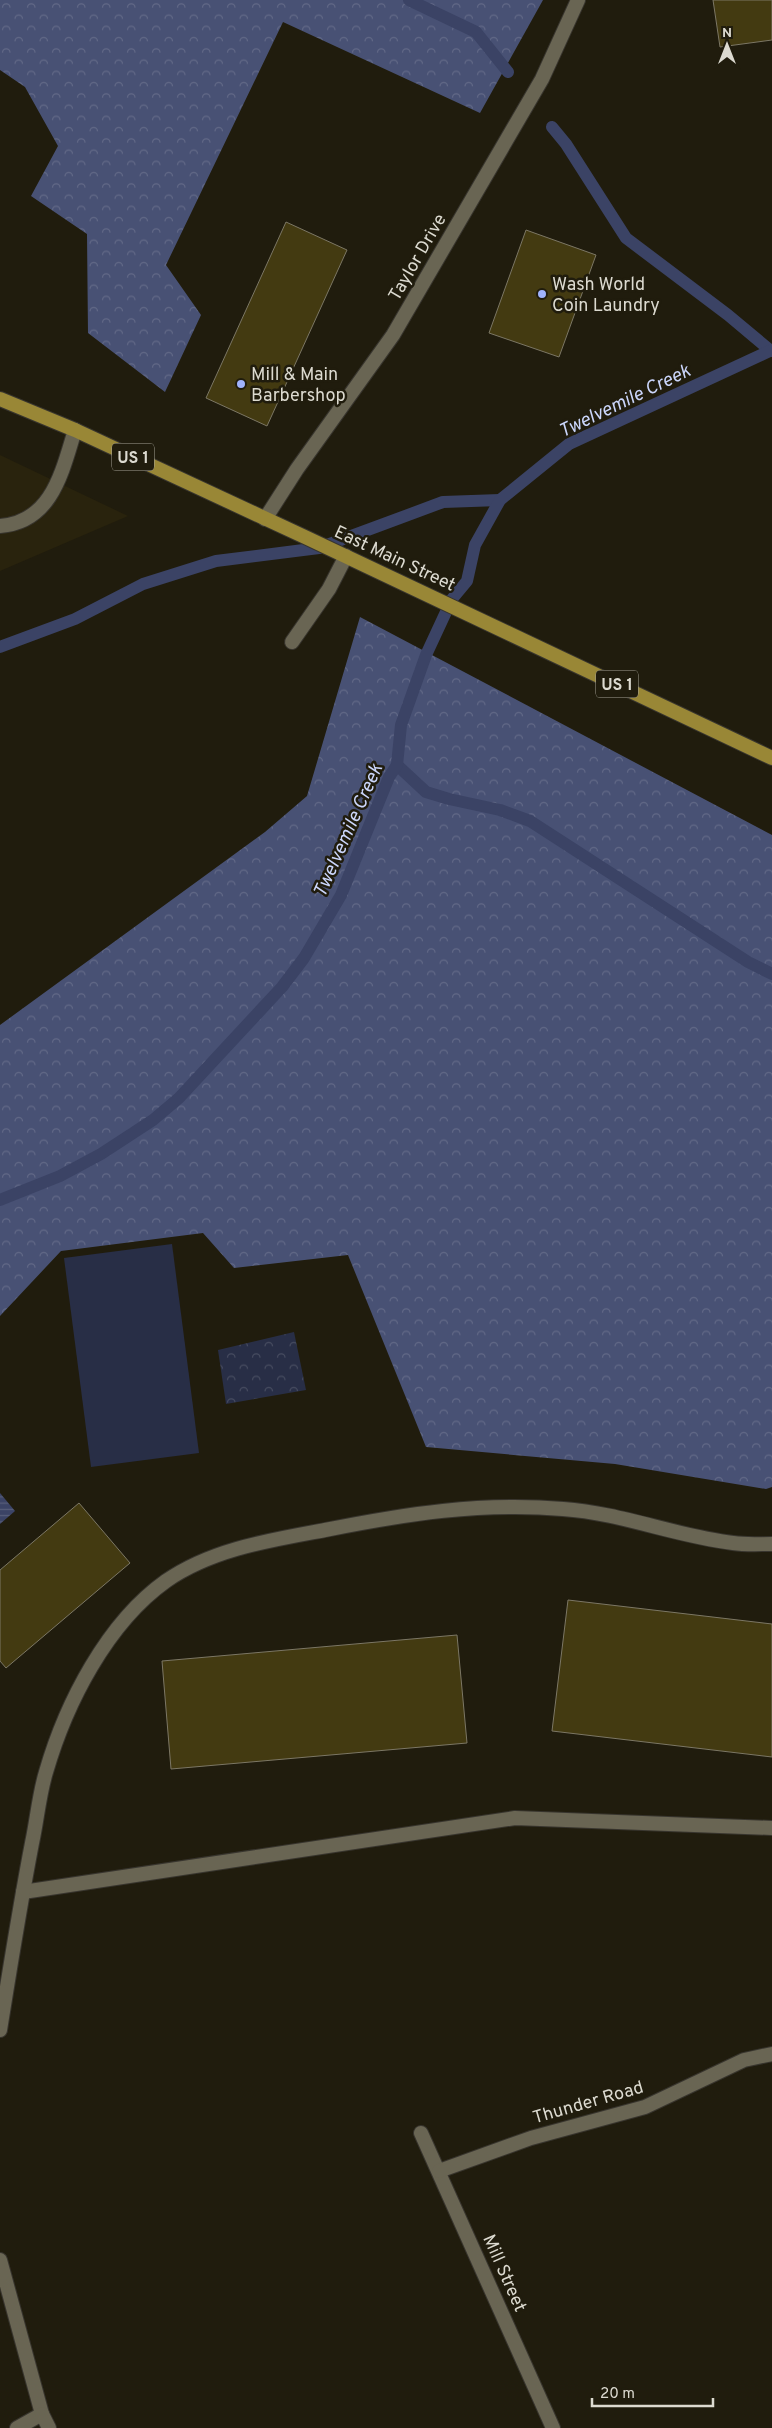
<svg xmlns="http://www.w3.org/2000/svg" width="772" height="2428" font-family="Overpass,sans-serif">
	<defs>
		<pattern id="forest-crowns" width="20" height="18" patternUnits="userSpaceOnUse" patternTransform="scale(1.25)"><rect width="20" height="18" fill="#485174"/><path d="M2 6a3 3 0 1 1 6 0M12 15a3 3 0 1 1 6 0" fill="none" stroke="#626987"/></pattern>
		<pattern id="park-crowns" width="20" height="18" patternUnits="userSpaceOnUse" patternTransform="scale(1.25)"><rect width="20" height="18" fill="#282e46"/><path d="M2 6a3 3 0 1 1 6 0M12 15a3 3 0 1 1 6 0" fill="none" stroke="#474c60"/></pattern>
		<pattern id="water-rules" width="6" height="5" patternUnits="userSpaceOnUse" patternTransform="scale(1.25)"><rect width="6" height="5" fill="#3b4365"/><path d="M0 2.5h6" fill="none" stroke="#575e7a"/></pattern>
	</defs>
	<rect width="100%" height="100%" fill="#201c0d"/>
	<path fill="#29230d" d="M0 455 128 516 0 571Z"/>
	<g fill="url(#forest-crowns)">
		<path d="M0 0H543L480 113 283 22 166 265 201 315 165 392 88 333 87 234 31 196 58 146 25 87 0 70Z"/>
		<path d="M360 617 772 835V1487L766 1489 615 1464 426 1447 348 1255 234 1268 203 1233 61 1251 0 1316V1025L265 832 307 796Z"/>
	</g>
	<path fill="url(#park-crowns)" d="M294 1332 306 1390 226 1404 218 1350Z"/>
	<path fill="#282e46" d="M172 1244 199 1453 91 1467 64 1258Z"/>
	<path fill="url(#water-rules)" d="M0 1493 15 1511 0 1524Z"/>
	<g fill="none" stroke-linecap="round" stroke-linejoin="round">
		<g stroke="#3b4365" stroke-width="12">
			<path d="M409 0 476 32 508 72"/>
			<path d="M552 127 566 144 626 238 728 315 771 351"/>
			<path d="M0 647 75 619 143 584 216 561 319 548 443 502 500 500"/>
			<path d="M397 765 426 792 449 799 500 810 530 821 748 962 772 974"/>
			<path d="M0 1200 60 1176 101 1154 153 1120 179 1098 282 987 304 958 341 895 389 777 397 765 401 725 426 655 452 599 467 581 475 545 500 500 569 444 772 350"/>
		</g>
	</g>
	<g fill="#433a11" stroke="#7c7765">
		<path d="M713 0H772V40L720 47Z"/>
		<path d="M286 222 347 250 267 426 206 398Z"/>
		<path d="M526 230 596 255 559 357 489 333Z"/>
		<path d="M79 1503 130 1563 6 1668 0 1661V1570Z"/>
		<path d="M568 1600 772 1624V1757L552 1731Z"/>
		<path d="M457 1635 467 1743 171 1769 162 1661Z"/>
	</g>
	<g fill="none" stroke-linecap="round" stroke-linejoin="round">
		<defs>
			<g id="service">
				<path d="M0 526C52 522 62 472 75 430"/>
				<path d="M292 642 329 589 346 556"/>
			</g>
			<g id="minor">
				<path d="M265 519 297 469 393 335 542 79 578 0"/>
				<path d="M23 1892 515 1818 772 1828"/>
				<path d="M0 2030C10 1968 20 1905 32 1843 37 1820 39 1795 46 1772 66 1703 107 1623 166 1581 212 1549 271 1540 325 1530 405 1514 481 1502 563 1509 621 1513 675 1536 733 1543 746 1545 759 1544 772 1544"/>
				<path d="M421 2133 553 2428"/>
				<path d="M439 2171 531 2138 645 2107 744 2060 772 2054"/>
				<path d="M0 2260 42 2414"/>
				<path d="M17 2428 42 2414 49 2428"/>
			</g>
			<path id="primary" d="M0 399 75 430 305 537 772 758"/>
		</defs>
		<use href="#service" stroke="#38352e" stroke-width="16"/>
		<use href="#minor" stroke="#38352e" stroke-width="16"/>
		<use href="#primary" stroke="#38352e" stroke-width="16"/>
		<use href="#service" stroke="#696553" stroke-width="14"/>
		<use href="#minor" stroke="#696553" stroke-width="14"/>
		<use href="#primary" stroke="#998736" stroke-width="14"/>
	</g>
	<g fill="#a0b3fd" stroke="#201c0d" stroke-width="2">
		<circle cx="542" cy="294" r="5"/>
		<circle cx="241" cy="384" r="5"/>
	</g>
	<g text-anchor="middle" stroke-width="5" stroke-linejoin="round" paint-order="stroke">
		<g fill="#201c0d" stroke="#a4a196" stroke-width="1">
			<rect x="112" y="443.5" width="42" height="27" rx="4"/>
			<rect x="596" y="670.5" width="42" height="27" rx="4"/>
		</g>
		<g font-size="16" font-weight="bold" fill="#dcdad0">
			<text x="133" y="463">US 1</text>
			<text x="617" y="690">US 1</text>
		</g>
		<g font-size="18" fill="#dcdad0" stroke="#201c0d">
			<text transform="translate(417 257) rotate(-60)" y="6">Taylor Drive</text>
			<text transform="translate(395 558) rotate(25)" y="6">East Main Street</text>
			<text transform="translate(588 2102) rotate(-16)" y="6">Thunder Road</text>
			<text transform="translate(505 2273) rotate(66)" y="6">Mill Street</text>
		</g>
		<g font-size="18" fill="#dcdad0" stroke="#201c0d" text-anchor="start">
			<text x="552" y="290">Wash World<tspan x="552" dy="21">Coin Laundry</tspan></text>
			<text x="251" y="380">Mill &amp; Main<tspan x="251" dy="21">Barbershop</tspan></text>
		</g>
		<g font-size="19" font-style="italic" fill="#cbd6fb" stroke="#201c0d">
			<text transform="translate(624 400) rotate(-26)" y="7">Twelvemile Creek</text>
			<text transform="translate(347 830) rotate(-66)" y="7">Twelvemile Creek</text>
		</g>
	</g>
	<g transform="translate(727 45)" stroke="#201c0d" stroke-width="4" paint-order="stroke">
	<path d="M0-4L9 19L0 12L-9 19Z" fill="#dcdad0"/>
	<text y="-8" font-size="14" font-weight="bold" text-anchor="middle" fill="#dcdad0">N</text>
	</g>
	<path d="M592 2398v8h121v-8" fill="none" stroke="#dcdad0" stroke-width="2.5"/>
	<text x="600" y="2398" font-size="15" fill="#dcdad0" stroke="#201c0d" stroke-width="4" paint-order="stroke">20 m</text>
</svg>
